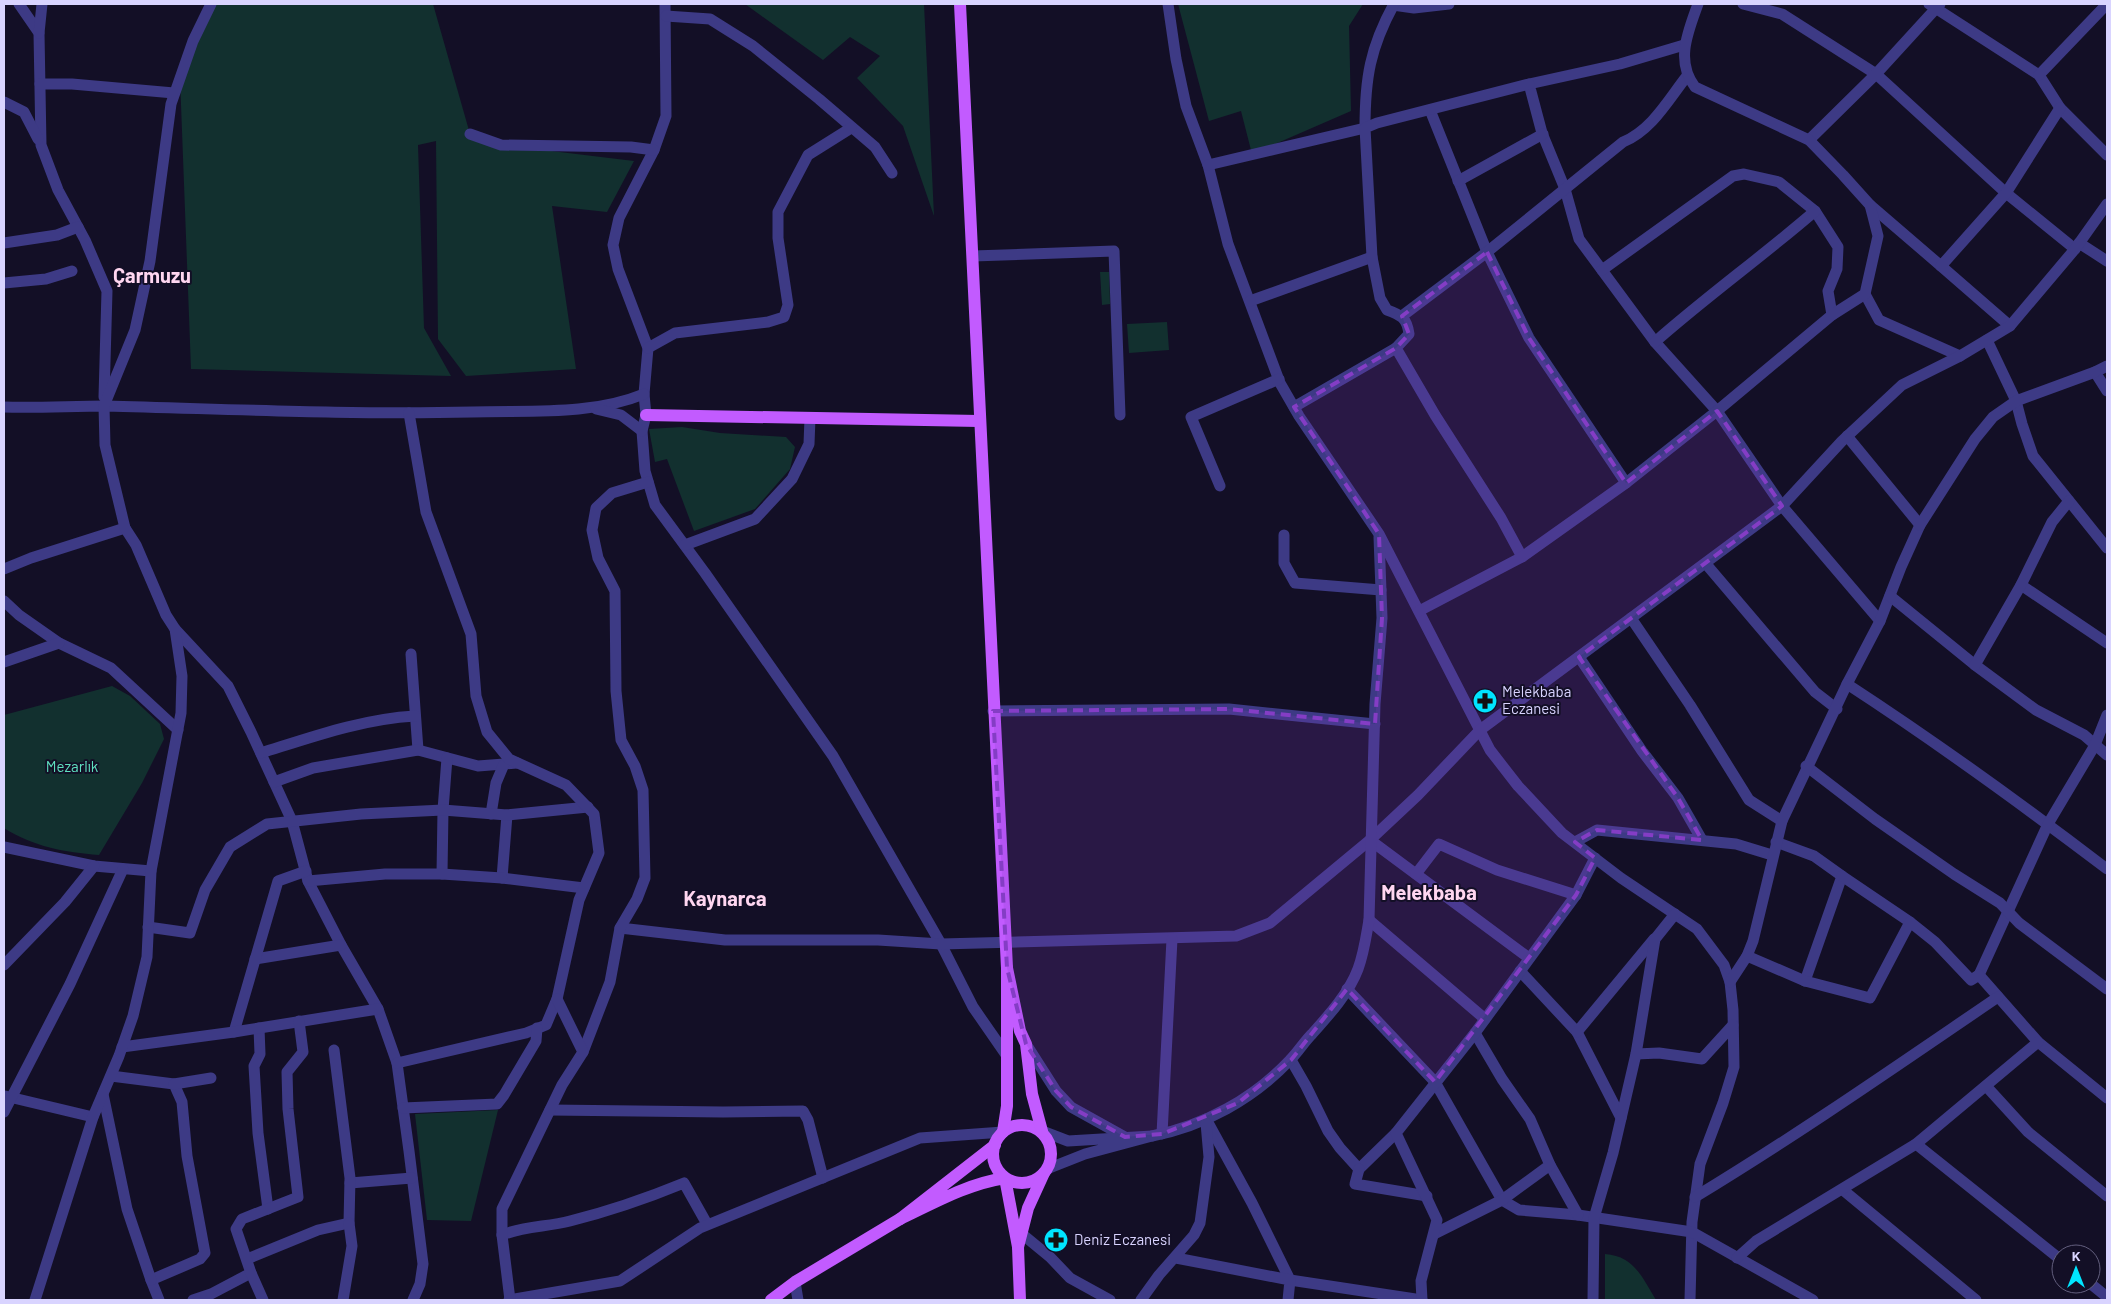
<svg xmlns="http://www.w3.org/2000/svg" width="2111" height="1304" font-family="Barlow,sans-serif">
	<rect width="100%" height="100%" fill="#130f26"/>
	<g fill="#12302f">
		<path d="M216 4H433L470 134 501 145 634 161 607 212 552 206 576 369 466 376 438 339 436 141 418 145 424 328 451 376 191 369 180 78Z"/>
		<path d="M733 4H924L934 216 903 126 857 78 880 56 850 37 823 60 745 4Z"/>
		<path d="M1178 4H1363L1349 26 1351 111 1252 154 1241 111 1209 121Z"/>
		<path d="M1100 272H1109L1110 304 1102 305Z"/>
		<path d="M1167 322 1169 350 1129 353 1127 324Z"/>
		<path d="M682 427 720 433 786 437 795 447 790 469 755 509 694 531 667 459 655 462 649 429Z"/>
		<path d="M112 686 130 696 160 724 164 739 142 783 99 855C64 852 34 847 4 828V715Z"/>
		<path d="M498 1110 471 1221 427 1220 415 1114Z"/>
		<path d="M1605 1254C1634 1256 1642 1277 1656 1300H1605Z"/>
	</g>
	<g fill="none" stroke-linecap="round" stroke-linejoin="round">
		<g stroke="#3d3a85" stroke-width="11">
			<path d="M19 4 39 33 41 145 58 190 85 240 107 291 104 397"/>
			<path d="M665 4 666 116 654 150 619 218 613 245 618 269 648 348 644 394 646 415 642 431 645 471 655 505 705 573 833 756 941 944 973 1007 1007 1056"/>
			<path d="M1168 4 1176 59 1186 106 1208 165 1228 244 1280 383 1299 416 1379 534 1490 750 1518 786 1562 833 1621 878 1697 929 1724 965 1730 982 1733 1010 1734 1067 1723 1103 1700 1164 1692 1222 1690 1300"/>
			<path d="M1743 4 1782 14 1876 74 2006 193 2075 249"/>
			<path d="M1929 4 2039 75 2060 108 2107 155"/>
			<path d="M1393 5 1414 8 1449 4"/>
			<path d="M666 16 710 19 753 46 819 99 875 147 892 173"/>
			<path d="M39 33 42 4"/>
			<path d="M1684 45 1620 64 1529 84 1542 133 1565 189 1579 239 1655 342 1717 411 1782 506 1880 621"/>
			<path d="M2039 75 2107 4"/>
			<path d="M40 84H72L174 93"/>
			<path d="M4 102 24 112 38 139"/>
			<path d="M1430 110 1487 252 1529 338 1626 483"/>
			<path d="M470 134 501 145 631 147 654 150"/>
			<path d="M1809 140 1876 74 1940 4"/>
			<path d="M1208 165 1365 128C1365 78 1370 48 1394 4"/>
			<path d="M1458 181 1543 134"/>
			<path d="M1870 205 1941 266"/>
			<path d="M4 243 57 235 78 227"/>
			<path d="M2079 243 2107 261"/>
			<path d="M973 256 1114 251 1120 415"/>
			<path d="M1602 270 1733 176 1744 174 1779 182 1815 211 1838 247 1837 269 1828 291 1832 315"/>
			<path d="M4 283 46 279 72 271"/>
			<path d="M1865 294 1879 320 1960 356"/>
			<path d="M1250 301 1372 257"/>
			<path d="M1402 316 1487 252 1623 142C1652 130 1668 100 1687 76"/>
			<path d="M2010 326 1941 266 2006 193 2060 108"/>
			<path d="M1987 340 2016 401 2022 424 2033 456 2107 548"/>
			<path d="M1655 342C1707 296 1763 256 1815 211"/>
			<path d="M648 348 675 333 768 322 784 317 788 305 778 238V212L808 155 851 128"/>
			<path d="M2107 366 2095 372 2107 391"/>
			<path d="M2095 372 2016 401 1993 417 1975 439 1920 525 1901 567 1880 621 1847 684C1936 742 2023 805 2107 869"/>
			<path d="M4 407C38 408 72 406 106 406 228 409 350 415 472 412 529 410 590 416 644 394"/>
			<path d="M1294 407 1396 348"/>
			<path d="M596 409 621 415 642 431"/>
			<path d="M1847 436 1920 525"/>
			<path d="M1220 486 1191 417 1279 379"/>
			<path d="M1284 535V563L1295 583 1381 590"/>
			<path d="M685 545 755 519 792 479 809 444 810 418"/>
			<path d="M1522 557 1501 518 1435 415 1396 348 1409 334C1407 318 1401 315 1387 310L1380 298 1372 257 1365 128 1377 123 1529 84"/>
			<path d="M1706 564 1815 692 1837 709"/>
			<path d="M4 569 31 558 125 528"/>
			<path d="M2021 585 2107 643"/>
			<path d="M1890 596 1975 665 2036 710 2084 735 2107 755"/>
			<path d="M4 601 19 615 59 643 111 668 178 730"/>
			<path d="M1419 611 1522 557 1626 483 1717 411 1832 315 1865 294 1878 236 1870 205 1843 175 1809 140 1695 87C1675 61 1688 32 1698 4"/>
			<path d="M1631 618 1690 705 1749 800 1782 821"/>
			<path d="M175 629 228 686 251 732 292 821 308 881 341 945 378 1009 397 1063 409 1151 423 1264 420 1284 413 1300"/>
			<path d="M411 654 418 750"/>
			<path d="M1579 657 1642 751 1678 798 1702 840"/>
			<path d="M4 662 59 643"/>
			<path d="M1975 665 2021 585 2052 522 2069 501"/>
			<path d="M993 711 1229 709 1375 724"/>
			<path d="M2107 715 2095 745 2048 824 1979 975 2038 1042 2107 1098"/>
			<path d="M261 753C312 737 362 719 415 716"/>
			<path d="M1806 766 1875 819 1954 874 2000 903 2019 923 2107 989"/>
			<path d="M274 782 313 768 418 750 478 766 517 763"/>
			<path d="M491 814 496 783 504 764"/>
			<path d="M507 815 502 878 584 888"/>
			<path d="M1370 840 1529 958"/>
			<path d="M1575 842 1597 830 1736 844 1772 855"/>
			<path d="M1776 842 1814 856 1842 876 1805 981"/>
			<path d="M4 847 94 866 151 871"/>
			<path d="M442 874 443 810 447 758"/>
			<path d="M1416 874 1439 844 1497 870 1576 895"/>
			<path d="M1842 876 1910 922"/>
			<path d="M308 881 385 874H442L502 878"/>
			<path d="M1369 920 1485 1019"/>
			<path d="M148 927 190 933 205 890 230 847 267 824 361 814 443 810 507 815 588 807"/>
			<path d="M620 928 725 940H878L941 944 1236 936 1270 923 1370 840 1418 795 1480 730 1782 506 1842 441 1902 385 1960 356 2010 326 2075 249 2107 204"/>
			<path d="M1747 956 1805 981 1870 998 1910 922 1935 942 1971 980 1979 975"/>
			<path d="M255 959 341 945"/>
			<path d="M4 965 65 902 94 866"/>
			<path d="M1520 971 1577 1032 1621 1118"/>
			<path d="M1730 982 1747 956 1753 941 1782 821 1847 684"/>
			<path d="M1347 989 1435 1082 1502 1200 1519 1210 1578 1215 1692 1232 1813 1300"/>
			<path d="M259 1028 260 1054 254 1066 258 1133 268 1209"/>
			<path d="M234 1032 278 881 306 871"/>
			<path d="M1577 1032 1654 939"/>
			<path d="M1026 1044 1056 1091 1071 1107 1125 1137"/>
			<path d="M122 1047 234 1032 378 1009"/>
			<path d="M583 1052 610 982 620 928 637 899 645 878 643 790 635 766 621 740 616 691 615 591 598 558 592 530 596 508 612 493 648 482"/>
			<path d="M1636 1054 1659 1053 1702 1059 1733 1025"/>
			<path d="M1291 1060 1306 1086 1328 1131 1340 1148 1359 1169 1396 1133"/>
			<path d="M397 1063 526 1033 546 1025 557 999 579 900 599 853 594 814 566 785 509 759 487 732 476 696 471 634 426 512 409 413"/>
			<path d="M111 1076 174 1084 182 1102 187 1156 205 1253 200 1259 151 1280 159 1300"/>
			<path d="M174 1084 211 1078"/>
			<path d="M1986 1086 2028 1132 2107 1196"/>
			<path d="M103 1094 127 1209 151 1280"/>
			<path d="M5 1096 93 1117"/>
			<path d="M403 1108 497 1104 504 1095 536 1041 537 1028"/>
			<path d="M550 1110 723 1112 803 1111 808 1120 823 1178"/>
			<path d="M4 1112 70 984 123 869"/>
			<path d="M1206 1119 1252 1203 1290 1280 1422 1300"/>
			<path d="M1042 1131 1068 1141 1152 1136 1085 1154 1047 1169"/>
			<path d="M1162 1134 1172 939"/>
			<path d="M1152 1136C1204 1126 1253 1099 1290 1060 1298 1052 1304 1042 1312 1034 1329 1015 1349 993 1358 969 1364 953 1366 937 1369 920L1375 704 1382 618 1379 537"/>
			<path d="M1916 1144 2061 1260"/>
			<path d="M1550 1165 1578 1215"/>
			<path d="M1359 1169 1355 1184 1427 1196"/>
			<path d="M350 1183 412 1178"/>
			<path d="M1843 1190 1976 1300"/>
			<path d="M1695 1197C1799 1134 1898 1065 1998 997"/>
			<path d="M1022 1234 1050 1257 1070 1278 1110 1300"/>
			<path d="M1434 1234 1502 1200 1550 1165 1530 1119 1502 1079 1475 1033"/>
			<path d="M502 1235C524 1226 547 1227 570 1221 610 1211 645 1199 684 1183L707 1224"/>
			<path d="M1176 1258 1290 1280 1288 1300"/>
			<path d="M1737 1258 1756 1241 1916 1144 2038 1042"/>
			<path d="M247 1259 318 1230 349 1223 350 1178 334 1050"/>
			<path d="M795 1282 798 1300"/>
			<path d="M2091 1284 2107 1297"/>
			<path d="M35 1300 93 1117 119 1056 133 1016 147 957 151 871 181 713 182 676 175 629 166 615 136 545 125 528 105 445 104 406 135 330 150 261 171 104 193 41 211 4"/>
			<path d="M193 1300 211 1294 251 1273"/>
			<path d="M263 1300 251 1273 236 1229 242 1219 298 1197 288 1109 287 1072 303 1052 299 1021"/>
			<path d="M343 1300 352 1246 349 1223"/>
			<path d="M509 1300 620 1281 700 1228 920 1138 1003 1132"/>
			<path d="M510 1300 502 1235V1209L562 1085 583 1052 557 999"/>
			<path d="M1141 1300 1159 1275 1194 1235 1200 1223 1209 1157 1206 1123"/>
			<path d="M1422 1300 1421 1281 1437 1220 1396 1133 1475 1033 1576 895 1595 858"/>
			<path d="M1593 1300 1594 1218 1613 1153 1636 1054 1655 939 1675 914"/>
		</g>
		<g stroke="#c25bff" stroke-width="12">
			<path d="M960 4C977 325 990 647 1007 968"/>
			<path d="M646 415 979 421"/>
			<circle cx="1022" cy="1154" r="29"/>
			<path d="M1003 1132 1007 1106V968L1020 1031 1026 1044 1032 1094 1042 1131"/>
			<path d="M995 1145 900 1219C934 1203 967 1184 1005 1178L1018 1247 1028 1208 1044 1173"/>
			<path d="M1018 1247 1020 1300"/>
			<path d="M771 1300 795 1282 900 1219"/>
		</g>
	</g>
	<path fill="#843dc5" fill-opacity="0.2" stroke="#843dc5" stroke-width="4" stroke-dasharray="10 6" stroke-linejoin="round" d="M1487 252 1529 338 1626 483 1717 411 1782 506 1579 657 1678 798 1702 840 1597 830 1575 842 1595 858 1576 895 1435 1082 1347 989 1291 1060 1238 1103 1162 1134 1125 1137 1071 1107 1056 1091 1026 1044 1007 968 993 711 1229 709 1375 724 1382 618 1379 534 1294 407 1396 348 1409 334 1402 316Z"/>
	<defs>
		<symbol id="pharmacy-disc" viewBox="-11 -11 22 22"><circle r="9.5" fill="#00e5ff" stroke="#130f26"/><path d="M-2-6h4v4h4v4h-4v4h-4v-4h-4v-4h4Z" fill="#111"/></symbol>
	</defs>
	<g fill-rule="evenodd">
		<use href="#pharmacy-disc" x="1471" y="687" width="28" height="28"/>
		<use href="#pharmacy-disc" x="1042" y="1226" width="28" height="28"/>
	</g>
	<g text-anchor="middle" stroke-width="4" stroke-linejoin="round" paint-order="stroke">
		<g font-size="15" fill="#d9d4ff" stroke="#130f26" text-anchor="start">
			<text x="1502" y="697">Melekbaba<tspan x="1502" dy="17">Eczanesi</tspan></text>
			<text x="1074" y="1245">Deniz Eczanesi</text>
		</g>
		<g font-size="15" fill="#5fe0c0" stroke="#130f26">
			<text x="72" y="772">Mezarlık</text>
		</g>
		<g font-size="20" font-weight="bold" fill="#ffd6f0" stroke="#130f26">
			<text x="152" y="283">Çarmuzu</text>
			<text x="1429" y="900">Melekbaba</text>
			<text x="725" y="906">Kaynarca</text>
		</g>
	</g>
	<rect width="2111" height="1304" fill="none" stroke="#d9d4ff" stroke-width="10"/>
	<g transform="translate(2076 1269)"><circle r="24" fill="#130f26" stroke="#625e7d"/>
	<path d="M0-4L9 19L0 12L-9 19Z" fill="#00e5ff"/>
	<text y="-8" font-size="14" font-weight="bold" text-anchor="middle" fill="#d9d4ff">K</text>
	</g>
</svg>
